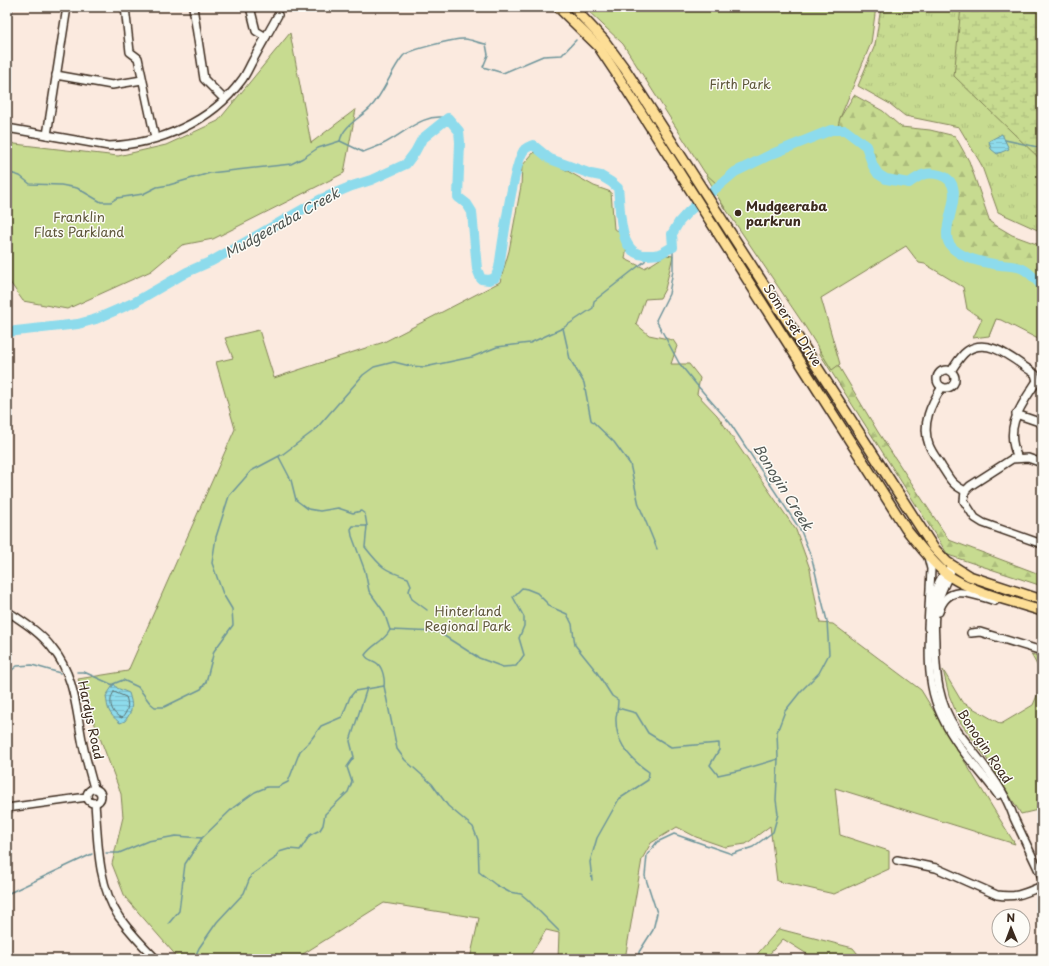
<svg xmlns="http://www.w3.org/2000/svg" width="1049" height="966" font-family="'Playpen Sans',sans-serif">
	<defs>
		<pattern id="grass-tufts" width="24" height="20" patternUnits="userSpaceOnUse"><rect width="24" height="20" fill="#c7db90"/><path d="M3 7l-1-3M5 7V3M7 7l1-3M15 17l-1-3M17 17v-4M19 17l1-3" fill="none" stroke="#acbc7c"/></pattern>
		<pattern id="forest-firs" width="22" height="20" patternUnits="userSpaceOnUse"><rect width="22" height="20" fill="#c7db90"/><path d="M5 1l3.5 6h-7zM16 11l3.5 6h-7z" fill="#acbc7c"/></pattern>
		<pattern id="wetland-marsh" width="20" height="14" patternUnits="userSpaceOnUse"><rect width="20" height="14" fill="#c7db90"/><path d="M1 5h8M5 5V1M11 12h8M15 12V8" fill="none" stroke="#acbc7c"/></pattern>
		<pattern id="water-rules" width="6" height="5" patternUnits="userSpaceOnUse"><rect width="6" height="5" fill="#8ddbec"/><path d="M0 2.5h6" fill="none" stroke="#7bbcca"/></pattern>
	</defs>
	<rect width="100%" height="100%" fill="#fbeadf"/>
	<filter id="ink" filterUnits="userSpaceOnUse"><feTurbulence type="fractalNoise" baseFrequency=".025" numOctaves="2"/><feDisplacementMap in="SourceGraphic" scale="8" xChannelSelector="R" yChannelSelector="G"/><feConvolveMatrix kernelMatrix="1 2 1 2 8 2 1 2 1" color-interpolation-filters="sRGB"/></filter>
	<g filter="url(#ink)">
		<path fill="url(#grass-tufts)" stroke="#818257" d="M881 7H1042V232L998 212 981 164 959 127 905 116 890 104 858 86 875 45Z"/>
		<path fill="url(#forest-firs)" stroke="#818257" d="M854 95 883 111 901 127 930 130 955 136 969 161 990 222 1012 235 1042 246V340L997 316 989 336 999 305 906 244 819 298 838 365 878 432 949 540 1042 575V586L948 555 820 354 808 297 774 167 724 208 706 175 760 140 840 118Z"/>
		<path fill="url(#wetland-marsh)" stroke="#818257" d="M961 7H1042V161L954 76Z"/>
		<g fill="#c7db90" stroke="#818257">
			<path d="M584 7H876L871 43 840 118 837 130C840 130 843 130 846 131 852 133 864 142 867 148 872 160 873 175 887 179 893 181 902 183 908 183 913 182 917 177 922 175 931 171 946 174 951 184 962 205 934 233 955 250 965 258 982 262 995 264 1006 266 1020 265 1030 273 1034 276 1038 282 1042 286V341L1001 320 996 319 989 336 973 338 982 319 967 309 963 287 925 264 919 263 906 246 821 298 840 364 832 370 806 328 713 190 718 185 705 173 623 44Z"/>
			<path d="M290 33 311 143 356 109 344 173 213 239 182 245 151 271 67 309 23 301 7 278V140L15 144 118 156 166 145 218 121Z"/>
			<path d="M534 152 594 186 611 192 614 229 629 235 625 259 644 268 652 264 666 255 673 256 665 289 660 298 645 299 636 324 649 335 673 340 677 346 671 364H689L700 378 697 394 717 415 796 530 810 569 820 623 833 624 921 690 1015 844 835 788 840 835 889 851V869L834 894 777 881 770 826 746 844 725 847 696 837 677 827 651 843 642 859 625 959H558L559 933 546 930 528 959H470L479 918 384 903 295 959H179L125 897 112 864 123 817 121 794 78 679 128 671 235 429 216 362 233 358 225 338 259 330 274 378 384 342 500 282 509 251 521 186 522 166Z"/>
			<path d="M1031 654 1042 657V809L1021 814 987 759 960 722 949 695 943 670 962 702 1001 724 1033 705 1039 691 1038 667Z"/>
			<path d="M779 929 853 948 862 959H815L783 939 765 959H753Z"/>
		</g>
		<g fill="url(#water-rules)" stroke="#6c949a">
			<path d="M1002 134 1009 149 997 154 991 149 989 141Z"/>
			<path d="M114 684 117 688 129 693C133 706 133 710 125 721L120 723C108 713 108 710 106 696Z"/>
		</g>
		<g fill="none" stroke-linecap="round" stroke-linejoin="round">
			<path stroke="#5c7170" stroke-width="1" d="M114 692 126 697C129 705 128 711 122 718 112 715 107 701 114 692Z"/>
			<g stroke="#6c949a" stroke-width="1.5">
				<path d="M1005 140 1042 148"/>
				<path d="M340 141C343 126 360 118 370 108 385 92 390 72 403 56 408 50 457 38 465 39 472 40 479 43 486 44L488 55 483 67 503 73 543 56 562 55 576 40"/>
				<path d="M7 172 20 176 30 184 61 185 77 188 101 202H111L117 198 143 194 157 187 169 185 210 173 291 164 303 158 318 148 340 141 363 152C370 149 377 147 383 144 404 134 423 112 448 118"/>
				<path d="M563 328 570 359 584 383 591 420 614 442 630 464 639 505 657 549"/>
				<path d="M279 457 291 480 296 500 308 509 320 511 338 508 353 513 361 511 365 514 367 526 365 547C381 567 383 570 408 578L411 585 409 591 412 599 427 610"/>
				<path d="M367 526H353L351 529 352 536 365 571 369 591 384 612 390 630C384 642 372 644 365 655 368 661 374 660 378 664 383 669 385 680 384 686L397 749 405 760 432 784 448 806 473 827 478 840 479 872 496 885 509 892 521 894 527 899 559 931"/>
				<path d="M390 630 438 632 479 658 503 667 516 666 524 655 519 638 524 626V617L513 597 522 588 527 589 537 593 551 607 567 614 572 624 575 645 596 671 612 696 618 700C618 706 617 712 616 718 615 742 631 760 649 772L648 780 619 799 597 838 590 862 592 880"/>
				<path d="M77 672H84L113 685"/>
				<path d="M7 674 17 666 32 665 60 673"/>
				<path d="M113 684 123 680 138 687 150 703 155 707H164L201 689 206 682 214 651 233 625 232 609 223 594 212 563 216 537 229 496 251 471 283 454 315 430 363 375 374 367 394 362 410 366 425 367 472 357 497 347 530 343 563 328 593 308 594 301 645 261 646 255"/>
				<path d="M618 708 636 713 648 733 671 747 719 743V750L710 765 718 775 741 770 778 759"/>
				<path d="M106 853H119L148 841 176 836 202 838"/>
				<path d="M7 894 92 854"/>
				<path d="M169 923 179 911 185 864 202 838 234 807 255 792 267 787H278L288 782 300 751 310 741 321 726 342 717 350 697 355 691 384 686"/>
				<path d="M194 959 199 948 217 922 244 893 251 875 274 859 279 852 289 849 300 850 310 835 320 830 323 825 325 814 348 792 352 782 347 767 354 757 350 741 367 688"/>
				<path d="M639 959V952L653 930 657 913 645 876 647 855 657 842 674 834 732 854 753 847 773 832 778 814 776 800 778 759 777 732 785 711 801 691 819 673 829 654 827 621 812 559 801 531 730 423 696 384 679 363 656 320 669 294 673 270V247"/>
			</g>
			<path stroke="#8ddbec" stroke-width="10" d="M7 332 78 324 96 319 135 302 187 272 212 261 321 199 352 186 371 180 406 164 415 152 422 139 448 118 459 131 460 142 458 197 467 204 472 212 477 269 481 279 489 280 495 278 499 268C502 248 514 159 525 149 527 147 531 146 533 145L550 159 591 174 601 176 611 182 618 188C621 207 617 257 647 255 651 255 655 255 659 254 664 252 668 249 673 247L672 234 679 222 688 212 735 172 772 154 831 130H845L866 146 873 166 878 174 886 179 909 183C921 175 926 171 940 175 972 185 937 227 950 245 959 257 980 262 994 264 1003 266 1013 265 1021 268 1030 272 1035 279 1042 286"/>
			<defs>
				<g id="minor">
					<path d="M125 7 130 52 138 58 155 138"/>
					<path d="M193 7 204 79 224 99"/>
					<path d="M250 7 256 31 266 37"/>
					<path d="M7 13 8 7"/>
					<path d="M56 75 112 85 142 80"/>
					<path d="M7 128 109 146C159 144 211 122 241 81 246 75 249 67 253 60 261 45 270 30 278 15"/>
					<path d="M47 135 67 7"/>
					<circle cx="946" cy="379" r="9"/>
					<path d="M951 371C956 364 960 356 967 351 988 336 1014 360 1031 371L1035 374 1037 381"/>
					<path d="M942 387C931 404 921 424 929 445 932 453 938 460 942 467 950 479 951 484 965 491"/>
					<path d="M1016 414 1042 423"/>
					<path d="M1018 458C1003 427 1021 406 1037 381"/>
					<path d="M965 491 964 501 975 518 983 523 1042 544"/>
					<path d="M965 491 970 486 1012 459 1028 458 1042 463"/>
					<path d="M953 566C947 581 939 593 936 609 933 621 935 633 935 645 936 676 938 702 956 729 976 757 1003 784 1014 818L1042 877"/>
					<path d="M7 611C23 622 40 632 52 648 74 674 76 708 82 740 85 757 90 773 94 788"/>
					<path d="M931 611C933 597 937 579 948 570"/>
					<path d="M939 612C947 581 975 595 995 601"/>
					<path d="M930 623C927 681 930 709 967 756 977 769 988 781 998 795"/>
					<path d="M928 628 931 569 928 557"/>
					<path d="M971 633 980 632 1042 651"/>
					<circle cx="94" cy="796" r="7"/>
					<path d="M95 803C98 841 97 884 119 917 130 932 143 946 156 959"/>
					<path d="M7 808 87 797"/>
					<path d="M897 860 936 868 997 895C1017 898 1025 893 1042 886"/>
				</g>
				<g id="major">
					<path d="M558 7 598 46 616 73 906 529C919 545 930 560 945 573 968 591 1014 602 1042 611"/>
					<path d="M573 7 603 39 625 69 933 547 947 562 969 576 1042 600"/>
				</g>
			</defs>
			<use href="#minor" stroke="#3b2a1e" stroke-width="10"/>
			<use href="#major" stroke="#3b2a1e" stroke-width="12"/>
			<use href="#minor" stroke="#fdfcf7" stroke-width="7"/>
			<use href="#major" stroke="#fdde96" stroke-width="9"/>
		</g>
	</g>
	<circle fill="#3b2a1e" stroke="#fdfcf7" stroke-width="1.5" cx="738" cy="213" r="4"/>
	<g text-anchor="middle" stroke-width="3" stroke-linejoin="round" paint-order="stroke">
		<g font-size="13" fill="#5e563a" stroke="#fdfcf7">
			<text x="740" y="89">Firth Park</text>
			<text x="79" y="222">Franklin<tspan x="79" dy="15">Flats Parkland</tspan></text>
			<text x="468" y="616">Hinterland<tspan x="468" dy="15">Regional Park</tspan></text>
		</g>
		<g font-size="13" font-weight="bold" fill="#3b2a1e" stroke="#fdfcf7" text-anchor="start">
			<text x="746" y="211">Mudgeeraba<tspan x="746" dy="15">parkrun</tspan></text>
		</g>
		<g font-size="13" fill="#3b2a1e" stroke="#fdfcf7">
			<text transform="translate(793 325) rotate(57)" y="5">Somerset Drive</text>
			<text transform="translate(91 720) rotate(78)" y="5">Hardys Road</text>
			<text transform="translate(985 746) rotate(56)" y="5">Bonogin Road</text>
		</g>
		<g font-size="14" font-style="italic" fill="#505652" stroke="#fdfcf7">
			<text transform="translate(282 223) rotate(-29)" y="5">Mudgeeraba Creek</text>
			<text transform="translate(783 487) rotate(58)" y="5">Bonogin Creek</text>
		</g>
	</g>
	<rect width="1049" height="966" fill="none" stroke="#fdfcf7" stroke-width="24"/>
	<rect x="12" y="12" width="1025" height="942" fill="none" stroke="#3b2a1e" stroke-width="1.5" filter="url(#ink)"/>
	<g transform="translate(1011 928) rotate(359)"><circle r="19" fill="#fdfcf7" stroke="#afa8a0"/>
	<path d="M0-3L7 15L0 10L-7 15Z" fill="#3b2a1e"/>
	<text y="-6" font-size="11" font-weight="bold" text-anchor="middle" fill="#3b2a1e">N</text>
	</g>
</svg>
